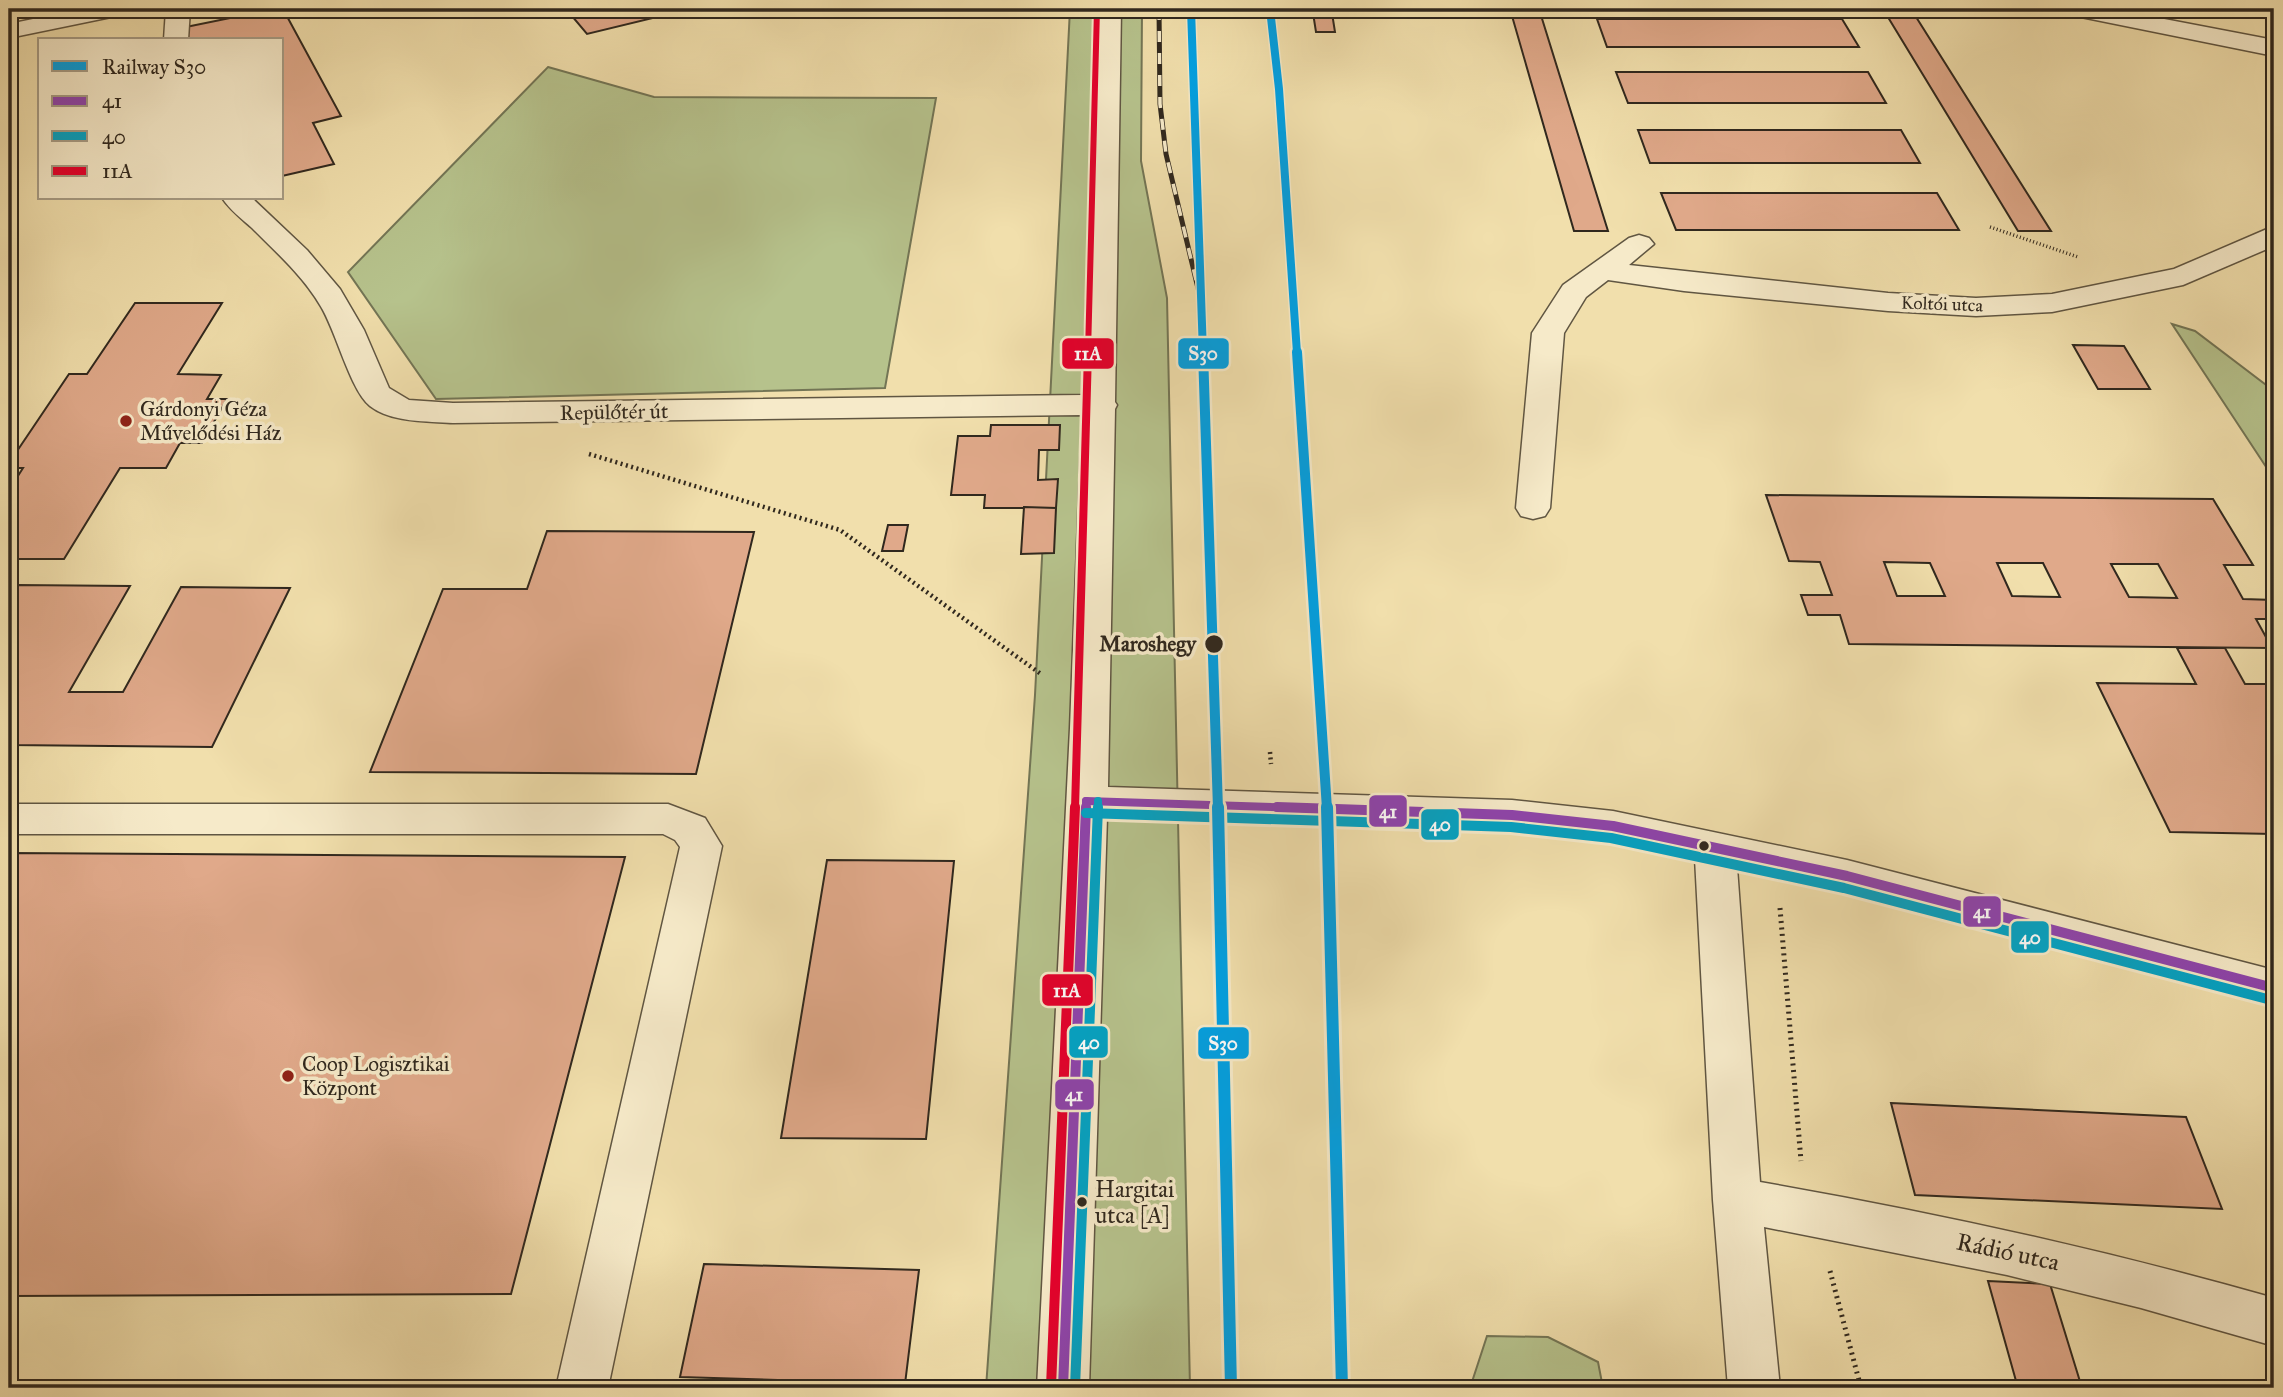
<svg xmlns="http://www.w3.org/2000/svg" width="2283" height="1397" font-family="'IM FELL Great Primer',serif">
	<rect width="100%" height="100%" fill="#f1dfac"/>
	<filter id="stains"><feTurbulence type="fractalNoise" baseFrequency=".00286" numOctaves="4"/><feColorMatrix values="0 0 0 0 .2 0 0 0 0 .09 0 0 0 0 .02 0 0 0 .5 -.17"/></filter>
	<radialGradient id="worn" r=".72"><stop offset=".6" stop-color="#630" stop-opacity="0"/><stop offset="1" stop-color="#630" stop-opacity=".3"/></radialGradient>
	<g fill="#b6c28c" stroke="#737555" stroke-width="2">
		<path d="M1070 9H1142L1141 161 1167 298 1190 1388H986L1035 695Z"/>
		<path d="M548 67 654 97 936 98 885 388 436 399 348 272Z"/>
		<path d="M2172 324 2195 331 2274 391V479Z"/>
		<path d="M1487 1336 1548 1337 1598 1362 1603 1388H1470Z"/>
	</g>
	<g fill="#e0a98a" stroke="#30281e" stroke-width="2" fill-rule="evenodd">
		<path d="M275 9H283L341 116 313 123 334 164 282 176V40H186L181 28Z"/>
		<path d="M566 9H649L657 17 587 34Z"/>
		<path d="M1510 9H1539L1608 231H1574Z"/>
		<path d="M1883 9H1911L2051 231H2018Z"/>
		<path d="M1313 13H1332L1335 32H1316Z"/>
		<path d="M1597 19H1842L1859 47H1607Z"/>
		<path d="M1616 72H1868L1886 103H1628Z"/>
		<path d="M1638 130H1901L1920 163H1650Z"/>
		<path d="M1661 193H1937L1959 230H1676Z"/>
		<path d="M135 303H222L178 374 221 375 207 399H227L202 443H180L166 468H120L64 559H9V490L23 468H9V463L69 374H87Z"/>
		<path d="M2073 345 2124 346 2150 389H2098Z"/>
		<path d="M991 425H1060L1059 450H1039L1038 480 1058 479 1056 508H984L985 495H951L958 436H990Z"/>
		<path d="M1766 495 2213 499 2253 565H2224L2243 599 2274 600V619H2256L2272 648 1849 644 1840 615H1808L1801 595H1832L1820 562 1789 561ZM1884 562 1930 563 1945 596H1897ZM1997 563H2043L2060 597 2012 596ZM2111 564H2158L2177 598 2129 597Z"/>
		<path d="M1024 507 1056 508 1054 553 1021 554Z"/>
		<path d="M888 525H908L903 551H882Z"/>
		<path d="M547 531 754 532 696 774 370 772 443 589H527Z"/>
		<path d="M18 585 130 586 69 692H123L181 587 290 588 212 747 9 745V600Z"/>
		<path d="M2177 648H2225L2245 684H2274V834L2170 832 2097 683 2196 684Z"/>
		<path d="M9 853 625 857 511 1294 9 1296Z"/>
		<path d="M827 860 954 861 926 1139 781 1138Z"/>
		<path d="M1891 1103 2186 1117 2222 1209 1915 1195Z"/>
		<path d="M704 1264 919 1270 905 1384 680 1377Z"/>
		<path d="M1988 1281 2050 1284 2082 1388H2018Z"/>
	</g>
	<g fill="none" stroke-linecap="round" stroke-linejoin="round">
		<defs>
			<g id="minor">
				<path d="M81 9H128L125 14 116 16 9 38V24Z"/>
				<path d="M166 9H190L188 40H164Z"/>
				<path d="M1097 9H1121L1115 402 1117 405 1115 409 1108 787 1512 800 1613 811 1847 860 2274 970V1006L1847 892 1737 867 1760 1182C1933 1212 2105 1250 2274 1298V1346L2141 1308 2007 1275 1764 1227 1780 1388H1728L1713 1200 1695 858 1613 841 1512 830 1107 817 1089 1388H1037L1070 728 1082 415 453 423C427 421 392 423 370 406 350 390 336 330 320 305 303 276 276 252 252 228 242 219 230 210 222 198H252L307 250 340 289 364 330 389 388 409 400 453 403 1083 395Z"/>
				<path d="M2064 9H2112L2274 40V56L2076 16 2067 14Z"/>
				<path d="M2274 226V246L2183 285 2052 312 1976 316 1888 311 1684 291 1608 280 1586 297 1564 333 1550 508 1545 516 1533 519 1521 516 1516 508 1532 333 1563 285 1629 238 1639 235 1649 238 1654 244 1629 265 1888 293 1976 298 2052 294 2174 269Z"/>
				<path d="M9 804H668L705 818 722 846 608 1388H556L680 847 675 840 663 834H9Z"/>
			</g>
		</defs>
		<use href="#minor" stroke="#605642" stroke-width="3"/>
		<path stroke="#30281e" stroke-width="3.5" stroke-dasharray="1 2.5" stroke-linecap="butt" d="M1990 227 2078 257"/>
		<g stroke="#30281e" stroke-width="4.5" stroke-dasharray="2 3.5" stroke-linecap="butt">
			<path d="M589 454 840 530 1041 674"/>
			<path d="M1270 752 1271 764"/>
		</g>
		<g stroke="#30281e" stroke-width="5" stroke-dasharray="2 4.5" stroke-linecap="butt">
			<path d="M1780 908 1801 1161"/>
			<path d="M1830 1271 1861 1388"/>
		</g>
		<use href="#minor" fill="#f6eac9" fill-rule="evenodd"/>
		<defs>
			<path id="rail" d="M1159 9 1160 104 1166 154 1201 301"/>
		</defs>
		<use href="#rail" stroke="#30281e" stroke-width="5"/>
		<use href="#rail" stroke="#f6eac9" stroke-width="3.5" stroke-dasharray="11" stroke-linecap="butt"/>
		<defs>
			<g id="bus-1-far1">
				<path d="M1086 801 1330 809"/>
				<path d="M1086 809V801"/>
			</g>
			<g id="bus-1">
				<path d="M1277 807 1512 815 1613 826 1847 876 2274 988"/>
				<path d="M1063 1388 1086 807"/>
			</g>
			<path id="bus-2-far1" d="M1098 809V801"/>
			<g id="bus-2">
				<path d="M1086 813 1511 827 1611 838 1844 888 2271 1000"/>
				<path d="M1075 1388 1098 807"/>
			</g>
			<path id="bus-3-far2" d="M1088 353 1097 9"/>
			<path id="bus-3-far1" d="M1075 809 1088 352"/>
			<path id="bus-3" d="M1051 1387 1075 807"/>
		</defs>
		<use href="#bus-1-far1" stroke="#f6eac9" stroke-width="13"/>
		<use href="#bus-1" stroke="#f6eac9" stroke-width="16"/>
		<use href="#bus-2-far1" stroke="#f6eac9" stroke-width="13"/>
		<use href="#bus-2" stroke="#f6eac9" stroke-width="16"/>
		<use href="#bus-3-far2" stroke="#f6eac9" stroke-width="10"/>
		<use href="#bus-3-far1" stroke="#f6eac9" stroke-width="13"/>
		<use href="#bus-3" stroke="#f6eac9" stroke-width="16"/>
		<use href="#bus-1-far1" stroke="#8e44ad" stroke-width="8"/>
		<use href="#bus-1" stroke="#8e44ad" stroke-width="10"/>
		<use href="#bus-2-far1" stroke="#02a3c5" stroke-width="8"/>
		<use href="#bus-2" stroke="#02a3c5" stroke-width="10"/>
		<use href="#bus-3-far2" stroke="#e4002b" stroke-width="6"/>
		<use href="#bus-3-far1" stroke="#e4002b" stroke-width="8"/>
		<use href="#bus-3" stroke="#e4002b" stroke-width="10"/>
		<defs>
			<g id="rail-1-far2">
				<path d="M1191 9 1203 353"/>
				<path d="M1270 9 1279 89 1297 353"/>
			</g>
			<g id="rail-1-far1">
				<path d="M1203 352 1218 809"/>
				<path d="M1297 352 1327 809"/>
			</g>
			<g id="rail-1">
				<path d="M1218 807 1231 1388"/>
				<path d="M1327 807 1342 1388"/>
			</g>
		</defs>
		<use href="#rail-1-far2" stroke="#f6eac9" stroke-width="11"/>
		<use href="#rail-1-far1" stroke="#f6eac9" stroke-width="15"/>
		<use href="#rail-1" stroke="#f6eac9" stroke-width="18"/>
		<use href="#rail-1-far2" stroke="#00a0e3" stroke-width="8"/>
		<use href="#rail-1-far1" stroke="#00a0e3" stroke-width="10"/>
		<use href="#rail-1" stroke="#00a0e3" stroke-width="12"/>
	</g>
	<g fill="#8f2418" stroke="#f6eac9" stroke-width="2.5">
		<circle cx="126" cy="421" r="7"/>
		<circle cx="288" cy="1076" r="7"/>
	</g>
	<g fill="#30281e" stroke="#f6eac9" stroke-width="2.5">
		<circle cx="1214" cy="644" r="10"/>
		<circle cx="1704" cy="846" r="6"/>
		<circle cx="1082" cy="1202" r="6"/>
	</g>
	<g text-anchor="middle" stroke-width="7" stroke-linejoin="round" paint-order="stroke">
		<g font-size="18" fill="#30281e" stroke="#f6eac9">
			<text transform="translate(1942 304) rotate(2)" y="6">Koltói utca</text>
		</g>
		<g font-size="21" fill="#30281e" stroke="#f6eac9" text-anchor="start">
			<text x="140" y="416">Gárdonyi Géza<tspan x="140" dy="24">Művelődési Ház</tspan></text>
			<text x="302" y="1071">Coop Logisztikai<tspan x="302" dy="24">Központ</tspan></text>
		</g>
		<g font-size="21" fill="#30281e" stroke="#f6eac9">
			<text transform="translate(614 412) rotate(-1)" y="7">Repülőtér út</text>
		</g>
		<g font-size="21" font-weight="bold" fill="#30281e" stroke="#f6eac9" text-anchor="end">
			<text x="1196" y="651">Maroshegy</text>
		</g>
		<g font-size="23" fill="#30281e" stroke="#f6eac9" text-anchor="start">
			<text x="1095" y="1197">Hargitai<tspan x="1095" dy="26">utca [A]</tspan></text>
		</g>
		<g font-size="24" fill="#30281e" stroke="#f6eac9">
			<text transform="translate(2008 1252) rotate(12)" y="8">Rádió utca</text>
		</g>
	</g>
	<g stroke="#f6eac9" stroke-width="2.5">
		<rect x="1061" y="337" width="54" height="33" rx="7" fill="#e4002b"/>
		<rect x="1177" y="337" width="53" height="33" rx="7" fill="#00a0e3"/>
		<rect x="1368" y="794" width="40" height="34" rx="7" fill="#8e44ad"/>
		<rect x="1420" y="808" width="40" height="33" rx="7" fill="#02a3c5"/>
		<rect x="1962" y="895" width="40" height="33" rx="7" fill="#8e44ad"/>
		<rect x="2010" y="920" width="40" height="34" rx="7" fill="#02a3c5"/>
		<rect x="1041" y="973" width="53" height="34" rx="7" fill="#e4002b"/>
		<rect x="1068" y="1025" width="41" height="34" rx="7" fill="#02a3c5"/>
		<rect x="1197" y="1026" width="53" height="34" rx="7" fill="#00a0e3"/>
		<rect x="1054" y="1078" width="41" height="33" rx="7" fill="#8e44ad"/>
	</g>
	<g font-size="19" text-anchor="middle" font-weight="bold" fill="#fff">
		<text x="1088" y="360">11A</text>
		<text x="1203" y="360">S30</text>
		<text x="1388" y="818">41</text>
		<text x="1440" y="831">40</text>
		<text x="1982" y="918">41</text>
		<text x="2030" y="944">40</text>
		<text x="1067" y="997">11A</text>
		<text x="1089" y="1049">40</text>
		<text x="1223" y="1050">S30</text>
		<text x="1074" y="1101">41</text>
	</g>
	<rect width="2283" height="1397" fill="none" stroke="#f1dfac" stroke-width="35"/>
	<rect x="10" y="10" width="2262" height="1376" fill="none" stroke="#30281e" stroke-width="3.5"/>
	<rect x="18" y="18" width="2248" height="1362" fill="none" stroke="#30281e" stroke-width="2"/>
	<rect x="38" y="38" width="245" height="161" fill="#f6eac9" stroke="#a79c85" stroke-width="2"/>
	<rect x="52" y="61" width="35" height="10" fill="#00a0e3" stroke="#a79c85" stroke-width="2"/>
	<text x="102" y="74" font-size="21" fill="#30281e">Railway S30</text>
	<rect x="52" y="96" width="35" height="10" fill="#8e44ad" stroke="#a79c85" stroke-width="2"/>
	<text x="102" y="108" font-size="21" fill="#30281e">41</text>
	<rect x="52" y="131" width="35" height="10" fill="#02a3c5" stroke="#a79c85" stroke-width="2"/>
	<text x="102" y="144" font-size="21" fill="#30281e">40</text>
	<rect x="52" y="166" width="35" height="10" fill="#e4002b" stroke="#a79c85" stroke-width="2"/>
	<text x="102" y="178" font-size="21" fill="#30281e">11A</text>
	<rect width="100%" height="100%" filter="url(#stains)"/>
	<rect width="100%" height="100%" fill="url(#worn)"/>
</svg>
